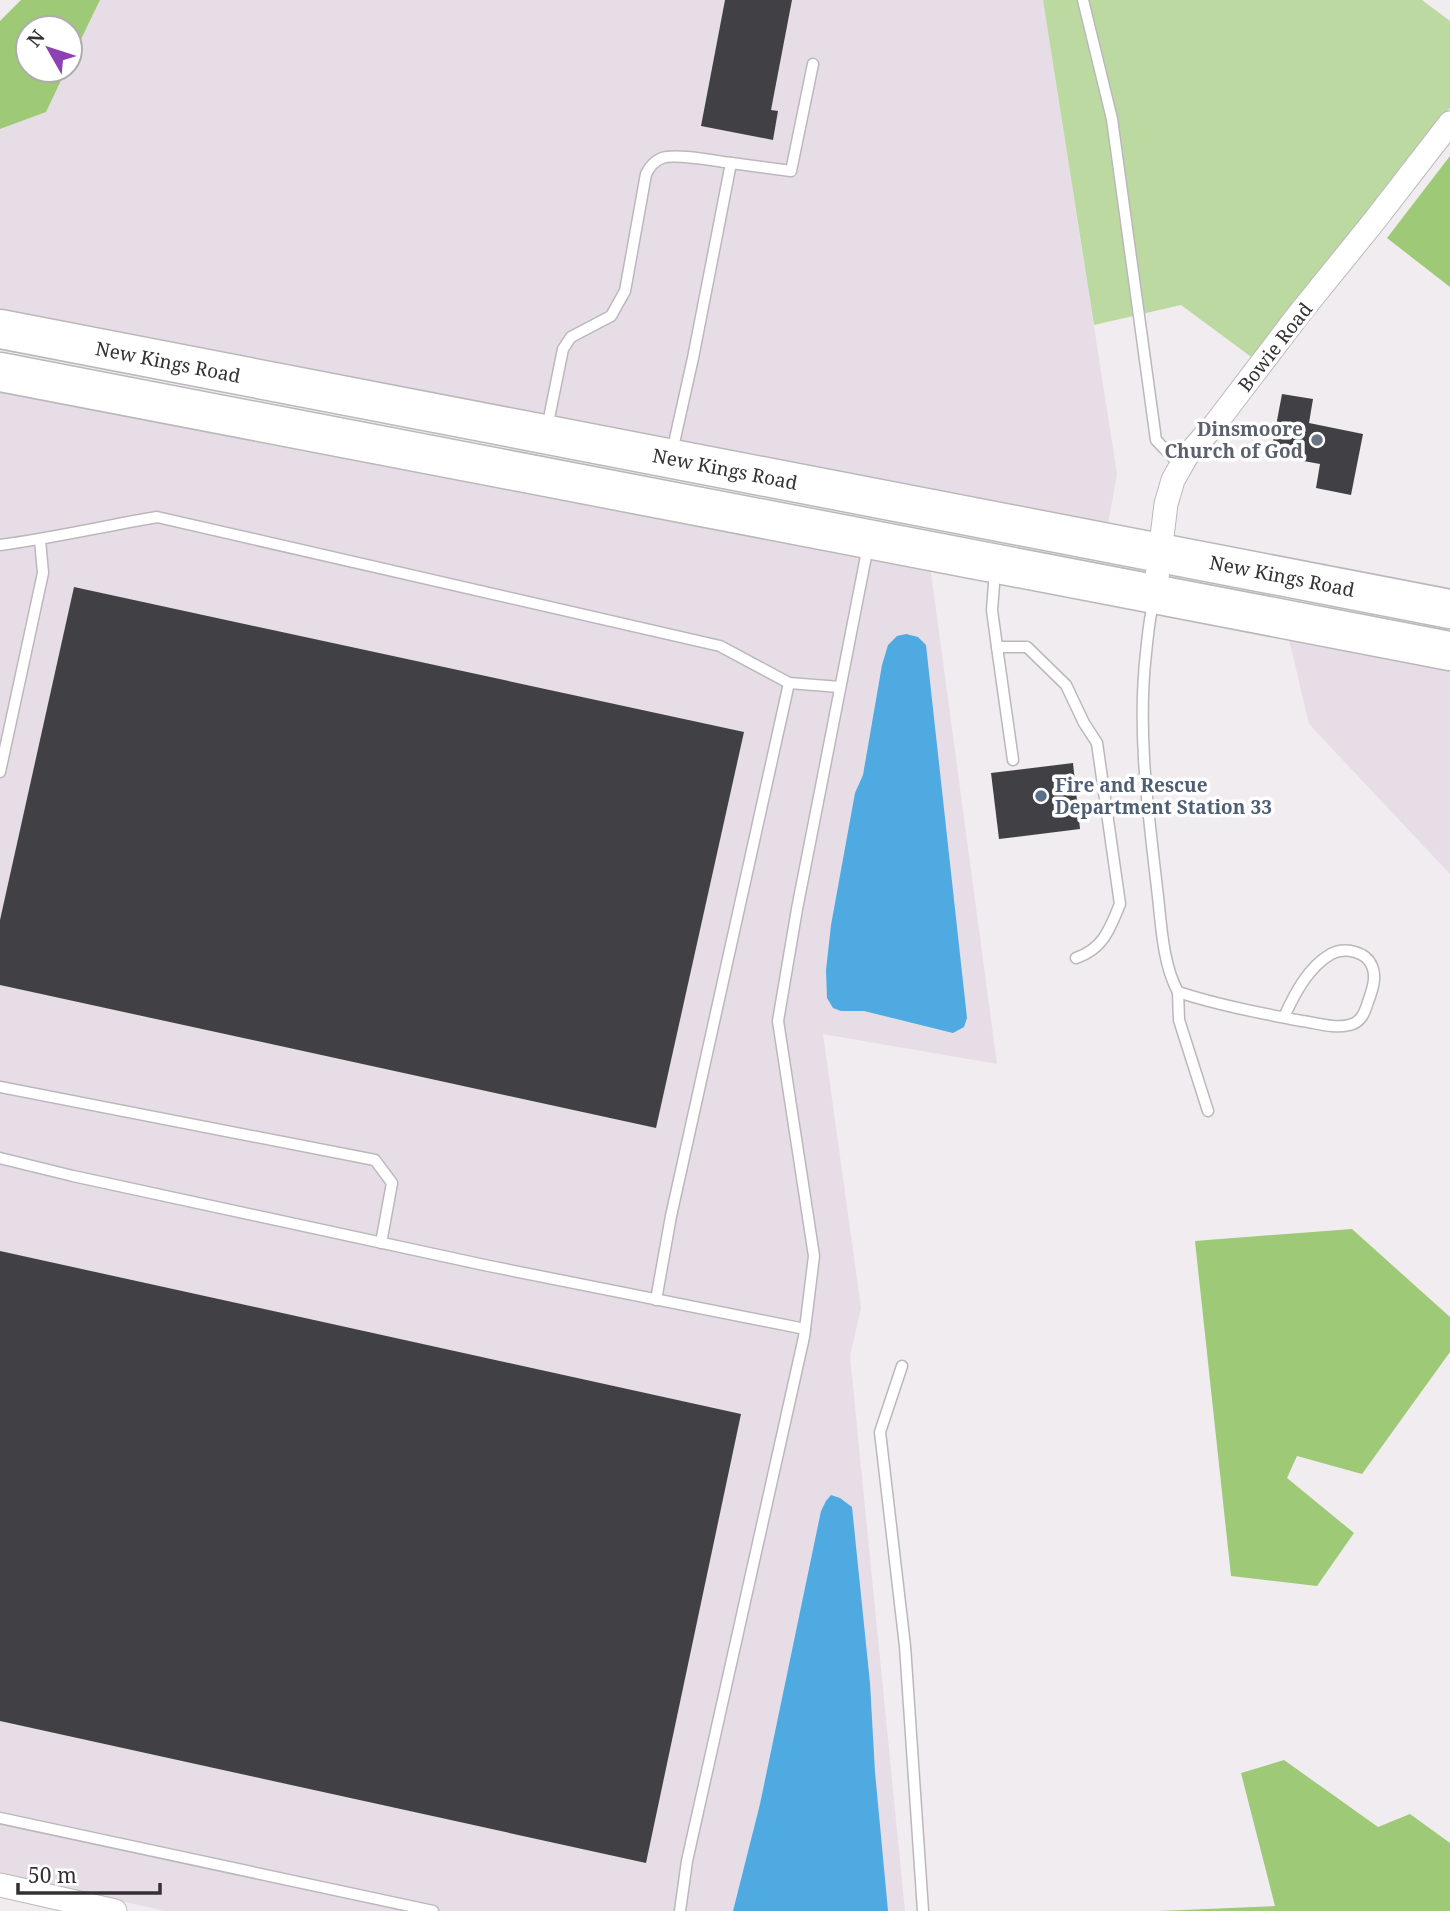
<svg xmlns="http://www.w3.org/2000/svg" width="1450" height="1911" font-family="'Noto Serif',serif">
	<rect width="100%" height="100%" fill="#f0ecf0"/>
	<g fill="#e7dde7">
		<path d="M100 0H1043L1117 474 1107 530 0 315V129L46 112 66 70H70V62Z"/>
		<path d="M0 386 930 565 997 1064 823 1034 861 1308 850 1356 905 1911H166L0 1875Z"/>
		<path d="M1288 635 1450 666V874L1309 724Z"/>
	</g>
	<path fill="#bbd9a0" d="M1043 0H1422L1450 21V108L1254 359 1181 305 1094 325Z"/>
	<g fill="#9ec976">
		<path d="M21 0H100L70 62V28H28V70H66L46 112 0 129V21Z"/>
		<path d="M1450 156V287L1387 238Z"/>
		<path d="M1352 1229 1450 1317V1352L1362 1474 1297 1456 1287 1478 1354 1533 1317 1586 1231 1576 1195 1241Z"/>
		<path d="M1284 1760 1378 1827 1410 1814 1450 1843V1911H1159L1275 1906 1241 1773Z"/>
	</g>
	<g fill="#50aae2">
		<path d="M906 634 918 637 926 645 967 1018 964 1027 953 1033 864 1011H841L833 1008 827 998 826 970 831 925 855 793 863 775 882 665 888 645 897 636Z"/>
		<path d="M831 1495 840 1498 852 1507 870 1683 875 1772 888 1911H733L760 1804 821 1511 826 1501Z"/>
	</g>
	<g fill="#414145">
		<path d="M725 0H792L771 110 778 111 773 140 701 126Z"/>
		<path d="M1282 394 1313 399 1309 423 1363 434 1351 495 1316 488 1320 464 1298 460 1299 452 1272 447Z"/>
		<path d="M74 587 744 732 656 1128 0 985V920Z"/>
		<path d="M1073 763 1080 829 999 839 991 773Z"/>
		<path d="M0 1251 741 1414 646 1863 0 1721Z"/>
	</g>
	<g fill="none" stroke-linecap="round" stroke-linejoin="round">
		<defs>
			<g id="service">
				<path d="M1083 0 1112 119 1156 440 1181 466"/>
				<path d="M547 428 563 349 571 337 611 316 625 291 646 174C650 166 654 161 662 158 675 153 715 161 731 163"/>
				<path d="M672 452 693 358 731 163 791 171 813 64"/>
				<path d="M0 545C53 538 104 526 157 517L720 646 789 683 840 687"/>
				<path d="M995 571 992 610 997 647H1027L1066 685 1084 723 1097 743 1120 904C1110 929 1103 949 1076 958"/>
				<path d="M1154 600C1149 618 1148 635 1146 653 1137 731 1148 810 1157 888 1161 920 1162 963 1178 992 1218 1005 1260 1013 1302 1021 1317 1023 1334 1029 1349 1025 1361 1023 1365 1012 1368 1002 1372 991 1377 977 1372 966 1366 951 1344 947 1331 954 1308 967 1294 995 1284 1017"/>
				<path d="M997 647 1013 760"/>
				<path d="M0 772 43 573 40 540"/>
				<path d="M1178 992 1179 1020 1208 1111"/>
				<path d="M0 1087 375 1160 392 1183 381 1243"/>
				<path d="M0 1158 73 1176 489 1266 805 1329"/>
				<path d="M656 1300 671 1216 789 683"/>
				<path d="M902 1366 880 1432 905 1646 923 1911"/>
				<path d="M0 1818 433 1911"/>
				<path d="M680 1911 687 1861 804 1337 814 1256 778 1021 797 909 868 546"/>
			</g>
			<g id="minor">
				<path d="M1155 594 1166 504 1173 480 1186 457 1216 423 1299 314 1375 220 1450 123"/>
				<path d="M0 1885 115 1911"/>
			</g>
			<g id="trunk">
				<path d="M0 329 1450 609"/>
				<path d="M0 372 1450 651"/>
			</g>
		</defs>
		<use href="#service" stroke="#bbb8bb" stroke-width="13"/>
		<use href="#minor" stroke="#bbb8bb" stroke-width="25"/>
		<use href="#trunk" stroke="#bbb8bb" stroke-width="41"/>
		<use href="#service" stroke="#fff" stroke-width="10"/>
		<use href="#minor" stroke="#fff" stroke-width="23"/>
		<use href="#trunk" stroke="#fff" stroke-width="38"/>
	</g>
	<circle fill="#6b7280" stroke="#fff" stroke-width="2.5" cx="1317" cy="440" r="7"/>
	<circle fill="#5c6f8a" stroke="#fff" stroke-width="2.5" cx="1041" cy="796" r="7"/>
	<g text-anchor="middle" stroke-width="7" stroke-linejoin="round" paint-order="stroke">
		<g font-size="19" fill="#333133" stroke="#fff">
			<text transform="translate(1275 347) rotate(-52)" y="7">Bowie Road</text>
			<text transform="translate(168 362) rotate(11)" y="7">New Kings Road</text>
			<text transform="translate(725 469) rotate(11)" y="7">New Kings Road</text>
			<text transform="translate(1282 576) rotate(11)" y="7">New Kings Road</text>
		</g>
		<g font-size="19" font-weight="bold" fill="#5b616d" stroke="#fff" text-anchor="end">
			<text x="1303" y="436">Dinsmoore<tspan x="1303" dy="22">Church of God</tspan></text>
		</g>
		<g font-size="19" font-weight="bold" fill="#4e5e75" stroke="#fff" text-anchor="start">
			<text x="1055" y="792">Fire and Rescue<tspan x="1055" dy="22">Department Station 33</tspan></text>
		</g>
	</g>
	<g transform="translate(49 49) rotate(309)"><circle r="33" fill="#ffffff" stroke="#adadad" stroke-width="2"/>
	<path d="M0-5L12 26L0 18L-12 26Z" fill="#8d42b4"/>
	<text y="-10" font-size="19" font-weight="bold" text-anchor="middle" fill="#333133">N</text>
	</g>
	<path d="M18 1883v10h142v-10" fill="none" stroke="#333133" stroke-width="3.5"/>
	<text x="28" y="1883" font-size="21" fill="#333133" stroke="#ffffff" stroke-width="5" paint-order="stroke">50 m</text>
</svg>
